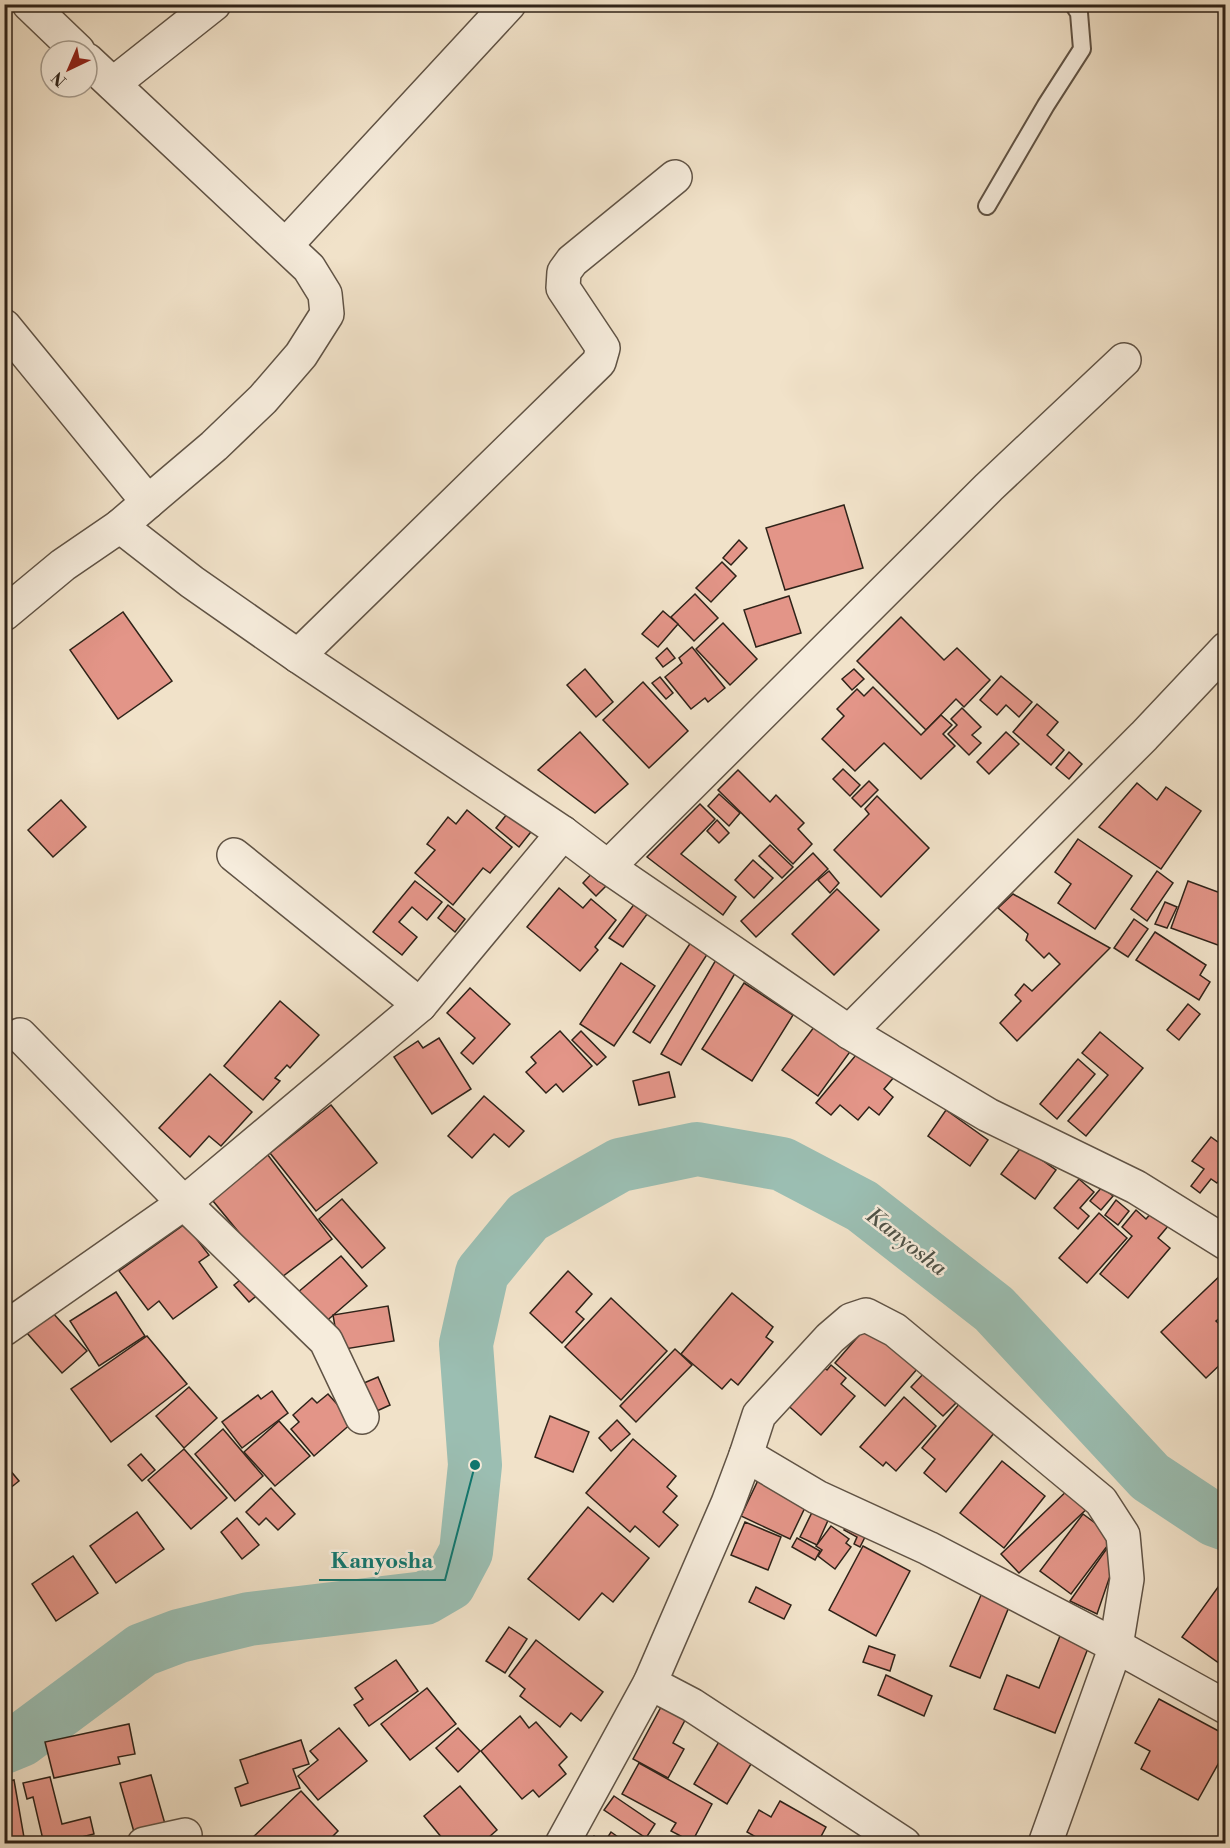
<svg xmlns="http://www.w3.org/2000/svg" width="1230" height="1848" font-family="'Libre Bodoni',serif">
	<rect width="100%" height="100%" fill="#f1e2c9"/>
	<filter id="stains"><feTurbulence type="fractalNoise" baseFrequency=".00333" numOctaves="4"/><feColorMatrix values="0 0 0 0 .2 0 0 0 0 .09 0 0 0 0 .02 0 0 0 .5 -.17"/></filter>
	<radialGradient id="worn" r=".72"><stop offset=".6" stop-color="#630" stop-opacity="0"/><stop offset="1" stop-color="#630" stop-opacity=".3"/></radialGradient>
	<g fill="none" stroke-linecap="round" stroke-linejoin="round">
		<path stroke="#9bbeb2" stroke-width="54" d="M4 1747 21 1740 142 1650 179 1636 249 1619 425 1598 449 1584 466 1552 475 1465 466 1344 482 1273 528 1217 620 1165 697 1149 782 1164 862 1206 994 1309 1150 1477 1215 1520 1226 1524"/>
	</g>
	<g fill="#e39588" stroke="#2f2319" stroke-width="1.5">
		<path d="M844 505 863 568 785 590 766 528Z"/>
		<path d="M739 540 747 548 731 565 723 558Z"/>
		<path d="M722 562 736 576 711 602 696 588Z"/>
		<path d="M695 594 718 618 694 641 671 617Z"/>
		<path d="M789 596 801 633 756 647 744 610Z"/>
		<path d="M663 611 678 624 658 647 642 634Z"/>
		<path d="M123 612 172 681 118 719 70 650Z"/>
		<path d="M901 617 944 660 957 648 990 680 964 707 956 699 926 730 857 661Z"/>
		<path d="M723 623 757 659 730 685 696 649Z"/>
		<path d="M692 647 725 688 708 702 705 698 691 709 665 677 682 663 679 658Z"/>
		<path d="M667 648 675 658 663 667 656 658Z"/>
		<path d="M585 669 613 702 596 717 567 685Z"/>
		<path d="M854 669 864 679 852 690 842 679Z"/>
		<path d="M1001 676 1032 702 1019 717 1006 705 997 715 980 700Z"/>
		<path d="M660 677 673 693 666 699 652 683Z"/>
		<path d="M643 682 688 731 649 768 603 720Z"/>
		<path d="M873 687 921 735 941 715 952 725 943 734 955 746 921 779 884 743 855 771 822 739 844 716 837 709 857 689 864 696Z"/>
		<path d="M1037 704 1058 722 1047 735 1064 750 1051 765 1013 732Z"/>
		<path d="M962 708 981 727 972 735 981 743 969 755 948 734 957 725 951 719Z"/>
		<path d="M580 732 628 784 595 813 538 770Z"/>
		<path d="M1006 732 1019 744 989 774 977 762Z"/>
		<path d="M1069 752 1082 764 1069 779 1056 768Z"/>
		<path d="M843 769 860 785 850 796 833 779Z"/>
		<path d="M738 770 770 802 776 795 804 823 798 829 812 844 793 864 718 790Z"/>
		<path d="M869 781 878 790 861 807 852 798Z"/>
		<path d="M1137 783 1157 800 1166 787 1201 811 1161 869 1099 827Z"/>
		<path d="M719 794 740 813 729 826 708 806Z"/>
		<path d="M877 796 929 848 881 897 834 850 869 814 865 809Z"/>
		<path d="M61 800 86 827 53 857 28 830Z"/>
		<path d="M700 804 715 819 681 854 736 897 723 915 647 857Z"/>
		<path d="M511 809 534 828 519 847 496 828Z"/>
		<path d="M467 810 512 847 490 873 483 868 453 905 415 873 435 850 427 844 448 817 456 824Z"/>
		<path d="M717 820 729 833 719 843 707 831Z"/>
		<path d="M1078 839 1132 876 1095 929 1058 903 1071 884 1055 872Z"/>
		<path d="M770 845 793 867 782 878 759 856Z"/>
		<path d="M813 853 828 869 756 937 741 921Z"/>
		<path d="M753 860 773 878 754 898 735 880Z"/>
		<path d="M594 871 608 884 596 896 583 883Z"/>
		<path d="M829 871 839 883 830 893 818 880Z"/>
		<path d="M1157 871 1173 883 1147 921 1131 909Z"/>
		<path d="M415 881 442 902 427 920 412 907 399 922 417 937 402 955 373 932Z"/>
		<path d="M1188 881 1226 895V948L1171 928Z"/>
		<path d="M559 888 583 908 591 899 616 920 595 947 598 950 580 971 527 927Z"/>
		<path d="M837 889 879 930 834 975 792 934Z"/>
		<path d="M1013 894 1110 948 1017 1041 1000 1023 1021 1001 1015 995 1024 984 1032 991 1060 964 1049 953 1044 958 1026 940 1028 934 998 908Z"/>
		<path d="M1165 902 1177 907 1167 928 1155 924Z"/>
		<path d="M635 903 648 913 623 947 609 938Z"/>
		<path d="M448 905 465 919 455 932 438 918Z"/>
		<path d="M1134 919 1148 929 1128 957 1114 948Z"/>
		<path d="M1155 932 1206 965 1200 975 1210 982 1199 1000 1136 960Z"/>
		<path d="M691 942 708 953 650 1043 633 1032Z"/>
		<path d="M717 958 737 970 681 1065 661 1054Z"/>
		<path d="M621 963 655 986 614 1046 580 1024Z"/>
		<path d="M744 983 793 1015 752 1081 702 1049Z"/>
		<path d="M470 988 510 1024 473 1064 461 1053 475 1038 447 1013Z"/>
		<path d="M280 1001 319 1035 290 1068 287 1065 275 1078 280 1081 263 1100 224 1066Z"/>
		<path d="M1188 1004 1200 1014 1179 1040 1167 1030Z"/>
		<path d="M817 1023 852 1049 818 1096 782 1070Z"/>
		<path d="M560 1031 592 1066 563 1092 556 1084 546 1093 526 1072 536 1063 531 1057Z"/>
		<path d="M581 1031 606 1057 597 1065 572 1040Z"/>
		<path d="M1100 1032 1143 1068 1086 1136 1068 1121 1108 1075 1082 1053Z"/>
		<path d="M439 1038 471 1089 432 1114 394 1057 418 1041 423 1048Z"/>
		<path d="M861 1049 894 1077 884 1089 893 1097 879 1115 869 1107 858 1120 840 1105 831 1115 816 1103Z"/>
		<path d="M1078 1059 1095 1074 1057 1119 1040 1104Z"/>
		<path d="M669 1072 675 1097 639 1105 633 1081Z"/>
		<path d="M210 1074 252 1112 221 1146 209 1136 190 1157 159 1128Z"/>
		<path d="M484 1096 524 1131 509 1147 494 1134 472 1158 448 1136Z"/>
		<path d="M331 1105 377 1163 316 1211 270 1153Z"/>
		<path d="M946 1110 988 1140 970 1166 928 1136Z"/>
		<path d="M1211 1137 1226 1148V1172L1217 1183 1211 1179 1200 1193 1191 1186 1204 1169 1192 1161Z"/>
		<path d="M261 1146 332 1239 278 1280 204 1190Z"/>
		<path d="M1022 1146 1056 1170 1035 1199 1001 1174Z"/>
		<path d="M1079 1179 1094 1192 1080 1208 1089 1216 1078 1229 1054 1208Z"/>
		<path d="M1102 1187 1113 1196 1101 1210 1090 1201Z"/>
		<path d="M342 1199 385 1248 362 1268 319 1219Z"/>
		<path d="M1116 1200 1129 1211 1118 1225 1105 1215Z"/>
		<path d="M1136 1210 1146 1219 1153 1211 1169 1225 1158 1238 1170 1248 1128 1298 1100 1274 1132 1236 1122 1227Z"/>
		<path d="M1099 1213 1127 1238 1087 1283 1059 1258Z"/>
		<path d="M185 1224 209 1255 199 1262 217 1287 173 1319 159 1301 148 1310 119 1271Z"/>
		<path d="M341 1256 367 1286 323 1324 297 1293Z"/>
		<path d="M1226 1270V1313L1216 1321 1226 1330V1359L1206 1378 1161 1332Z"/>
		<path d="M568 1271 592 1294 576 1312 584 1319 562 1343 530 1313Z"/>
		<path d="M250 1272 265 1289 249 1302 234 1285Z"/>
		<path d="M116 1292 145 1336 99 1366 70 1321Z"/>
		<path d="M732 1293 773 1327 766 1337 773 1342 738 1385 731 1379 722 1389 681 1354Z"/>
		<path d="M611 1298 667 1351 621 1400 565 1347Z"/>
		<path d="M388 1306 394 1341 339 1350 333 1315Z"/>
		<path d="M52 1312 87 1351 62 1373 27 1333Z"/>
		<path d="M868 1325 918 1368 885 1406 835 1363Z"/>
		<path d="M147 1336 187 1384 111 1442 71 1389Z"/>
		<path d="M675 1349 692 1365 636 1422 620 1406Z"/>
		<path d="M817 1362 827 1370 831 1365 846 1378 841 1384 855 1396 821 1435 783 1401Z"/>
		<path d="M925 1372 958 1401 943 1416 911 1387Z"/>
		<path d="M378 1377 390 1405 368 1415 357 1386Z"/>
		<path d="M189 1387 217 1418 184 1448 156 1416Z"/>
		<path d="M272 1391 288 1413 242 1448 222 1422 258 1395 261 1399Z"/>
		<path d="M328 1394 353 1422 314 1456 291 1429 299 1422 293 1415 312 1398 317 1403Z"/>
		<path d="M904 1397 936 1426 896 1471 886 1462 883 1466 860 1447Z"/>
		<path d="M960 1403 995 1432 946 1492 924 1473 935 1459 922 1448Z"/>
		<path d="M550 1416 589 1432 573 1472 535 1457Z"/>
		<path d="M617 1420 630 1434 611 1451 599 1438Z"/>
		<path d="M279 1421 310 1456 275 1486 244 1452Z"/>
		<path d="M223 1429 263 1476 235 1501 195 1454Z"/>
		<path d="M633 1439 676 1476 667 1487 677 1496 663 1512 678 1525 659 1547 635 1526 630 1532 586 1493Z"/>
		<path d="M184 1449 227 1498 191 1529 148 1480Z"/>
		<path d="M141 1454 155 1470 142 1481 128 1465Z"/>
		<path d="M1002 1461 1045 1496 1004 1548 960 1513Z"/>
		<path d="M4 1463 19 1481 4 1493Z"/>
		<path d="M762 1472 811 1495 790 1539 741 1516Z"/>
		<path d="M1073 1485 1092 1504 1019 1573 1001 1554Z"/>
		<path d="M271 1488 295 1514 278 1530 266 1518 259 1525 246 1512Z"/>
		<path d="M818 1500 834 1507 817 1545 800 1537Z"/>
		<path d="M588 1507 649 1558 613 1602 602 1593 579 1620 528 1579Z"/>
		<path d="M137 1512 164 1549 116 1583 90 1546Z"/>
		<path d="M1083 1514 1114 1537 1071 1594 1040 1571Z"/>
		<path d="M237 1518 259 1545 242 1559 221 1532Z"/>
		<path d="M850 1518 870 1527 860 1547 854 1544 857 1537 844 1530Z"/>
		<path d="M745 1522 781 1537 768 1570 731 1555Z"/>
		<path d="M831 1526 849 1539 846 1543 851 1547 835 1569 818 1556 822 1550 816 1546Z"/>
		<path d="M1117 1534 1123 1538 1097 1614 1070 1601Z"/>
		<path d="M797 1538 820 1551 815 1560 792 1547Z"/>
		<path d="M863 1546 910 1571 876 1636 829 1610Z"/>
		<path d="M73 1556 98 1593 56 1621 32 1584Z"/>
		<path d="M1226 1576V1668L1182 1637Z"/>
		<path d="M985 1586 1011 1602 980 1678 950 1666Z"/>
		<path d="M756 1587 791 1605 784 1619 749 1602Z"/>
		<path d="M1064 1626 1092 1638 1055 1733 994 1709 1007 1675 1039 1688Z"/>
		<path d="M509 1627 527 1639 505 1673 486 1661Z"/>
		<path d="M536 1640 603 1692 581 1721 571 1713 560 1727 520 1696 525 1689 509 1676Z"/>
		<path d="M869 1646 895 1655 890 1671 863 1662Z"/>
		<path d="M396 1660 418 1691 369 1726 354 1705 363 1699 355 1688Z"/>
		<path d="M886 1675 932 1696 924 1716 878 1695Z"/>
		<path d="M427 1688 456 1724 410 1760 381 1724Z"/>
		<path d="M668 1694 692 1707 673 1743 684 1749 668 1778 633 1759Z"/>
		<path d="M1159 1699 1226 1735V1750L1198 1800 1141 1769 1150 1751 1135 1743Z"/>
		<path d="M520 1716 529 1728 536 1722 567 1757 559 1765 566 1774 539 1797 533 1790 522 1799 481 1751Z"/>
		<path d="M129 1724 135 1754 118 1757 120 1764 54 1778 45 1742Z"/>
		<path d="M339 1728 367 1761 318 1800 298 1776 318 1760 310 1751Z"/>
		<path d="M458 1728 480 1751 458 1772 436 1748Z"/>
		<path d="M301 1740 309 1764 293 1769 300 1788 241 1806 235 1788 248 1783 240 1760Z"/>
		<path d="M720 1740 754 1759 727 1804 694 1784Z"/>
		<path d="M639 1763 712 1804 692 1842 671 1831 676 1823 622 1794Z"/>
		<path d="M151 1775 165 1824 134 1832 120 1783Z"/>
		<path d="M50 1777 62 1824 90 1817 94 1834 53 1844H44L33 1797 27 1799 23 1783Z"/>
		<path d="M14 1780 25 1843 4 1844V1782Z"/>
		<path d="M460 1786 497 1830 481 1844H447L424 1816Z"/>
		<path d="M301 1791 338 1831 325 1844H246Z"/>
		<path d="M614 1796 655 1824 646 1838 604 1810Z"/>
		<path d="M780 1801 826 1827 817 1844H797L786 1838 783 1844H768L747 1832 759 1810 771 1817Z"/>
		<path d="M611 1832 628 1844H588L594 1836 604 1843Z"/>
	</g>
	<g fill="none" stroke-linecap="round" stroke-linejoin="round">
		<defs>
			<path id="service" d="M987 206 1046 105 1082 49 1079 13 1073 4"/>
			<g id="minor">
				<path d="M29 4 78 51"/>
				<path d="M113 84 214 4"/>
				<path d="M286 245 509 4"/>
				<path d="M4 326 148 502"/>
				<path d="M120 526 192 582 298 656 563 833 608 867 849 1032 988 1115 1136 1187 1226 1243"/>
				<path d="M4 614 63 565 120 526 148 502 214 446 263 399 301 355 327 314 325 294 309 268 87 60"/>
				<path d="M298 656 599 362 603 348 563 288 564 272 572 261 675 177"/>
				<path d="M234 855 420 1005"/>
				<path d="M608 867 989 487 1124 360"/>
				<path d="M849 1032 1144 736 1226 649"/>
				<path d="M20 1035 184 1203 326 1341 362 1417"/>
				<path d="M4 1329 184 1203 420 1005 563 833"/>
				<path d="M746 1455 759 1415 830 1338 851 1320 866 1315 895 1330 1101 1501 1123 1535 1127 1579 1116 1646 1045 1844"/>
				<path d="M650 1683 692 1705 904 1844"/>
				<path d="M144 1844 185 1835"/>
				<path d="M562 1844 650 1683 728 1503 746 1455 817 1497 928 1548 1116 1646 1226 1707"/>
			</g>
		</defs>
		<use href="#service" stroke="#605345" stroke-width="20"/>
		<use href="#minor" stroke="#605345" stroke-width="36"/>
		<use href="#service" stroke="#f6ecdc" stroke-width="16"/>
		<use href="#minor" stroke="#f6ecdc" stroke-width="33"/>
	</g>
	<g text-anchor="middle" stroke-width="5" stroke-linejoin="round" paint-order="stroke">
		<g font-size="22" font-style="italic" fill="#4f5247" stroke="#f6ecdc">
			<text transform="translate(907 1241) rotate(38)" y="8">Kanyosha</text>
		</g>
	</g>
	<path fill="none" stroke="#0f766e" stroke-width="2" d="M475 1465L445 1580H319"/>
	<circle fill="#0f766e" stroke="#f6ecdc" stroke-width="2" cx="475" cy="1465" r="6"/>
	<g font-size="22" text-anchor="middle" font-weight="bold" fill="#0f766e" stroke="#f6ecdc" stroke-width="5" stroke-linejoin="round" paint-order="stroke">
		<text x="382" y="1568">Kanyosha</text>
	</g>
	<rect width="1230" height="1848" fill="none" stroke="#f1e2c9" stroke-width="24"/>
	<rect x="6" y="6" width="1218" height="1836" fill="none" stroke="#2f2319" stroke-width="3"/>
	<rect x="12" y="12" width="1206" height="1824" fill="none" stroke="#2f2319" stroke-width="1.5"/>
	<g transform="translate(69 69) rotate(224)"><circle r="28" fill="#f6ecdc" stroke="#a69c8e" stroke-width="1.5"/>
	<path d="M0-4.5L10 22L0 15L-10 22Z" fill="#8f2418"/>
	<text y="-9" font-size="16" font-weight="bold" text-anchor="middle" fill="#2f2319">N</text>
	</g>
	<rect width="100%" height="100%" filter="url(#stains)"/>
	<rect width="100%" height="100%" fill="url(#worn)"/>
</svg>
